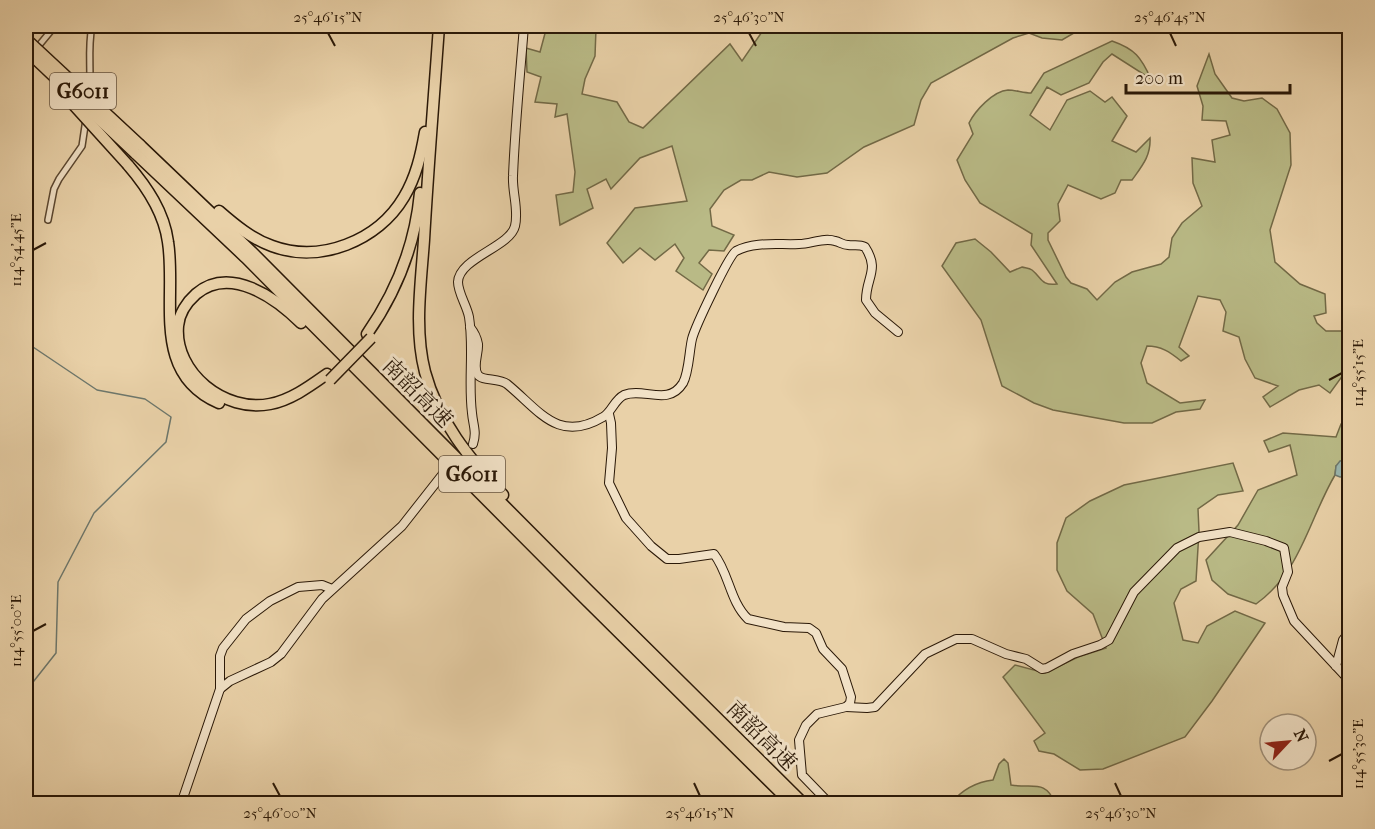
<svg xmlns="http://www.w3.org/2000/svg" width="1375" height="829" font-family="'IM FELL French Canon','Noto Serif SC',serif">
	<rect width="100%" height="100%" fill="#e9d1a8"/>
	<filter id="stains"><feTurbulence type="fractalNoise" baseFrequency=".00333" numOctaves="4"/><feColorMatrix values="0 0 0 0 .2 0 0 0 0 .09 0 0 0 0 .02 0 0 0 .5 -.17"/></filter>
	<radialGradient id="worn" r=".72"><stop offset=".6" stop-color="#630" stop-opacity="0"/><stop offset="1" stop-color="#630" stop-opacity=".3"/></radialGradient>
	<g fill="#b9ba86" stroke="#726946" stroke-width="1.5">
		<path d="M547 26H616L614 29H596L595 56 585 79 582 94 617 102 629 122 643 128 730 44 742 61 766 26H1086L1062 40 1042 38 1029 33 1013 38 931 83 921 100 914 125 864 147 827 173 797 177 769 172 752 180H741L724 190 710 209 712 226 734 235 724 251 709 250 699 263 712 274 703 290 676 271 684 258 675 244 655 260 640 248 623 263 607 243 635 208 687 201 672 146 640 158 611 189 606 179 587 189 593 208 560 225 556 195 573 192 575 172 567 114 555 117 557 104 535 102 541 77 527 72 526 48 540 52Z"/>
		<path d="M1112 41C1135 49 1141 57 1151 79L1112 54 1103 62 1089 83 1061 95 1047 87 1030 115 1050 130 1067 100 1090 91 1105 102 1112 97 1127 116 1112 141 1136 152 1150 138C1151 156 1142 166 1132 180H1121L1115 193 1101 199 1068 185 1058 204 1060 221 1048 233V240L1066 277 1071 283 1087 289 1097 300 1115 282 1132 272 1161 264 1169 257 1172 238 1182 223 1202 206 1193 183 1192 158 1215 162 1212 140 1230 135 1226 121 1202 120 1203 106 1197 86 1209 54 1215 74 1232 98 1244 101 1262 98 1277 109 1290 133 1291 165 1270 230 1275 262 1300 284 1325 294 1326 313 1314 316 1317 323 1326 331H1349V372L1343 375 1330 393 1319 385 1299 390 1270 407 1263 397 1278 386 1255 378 1245 359 1239 337 1223 331 1226 312 1220 300 1198 296 1179 347 1189 356 1181 361C1170 352 1161 346 1147 346L1141 363 1147 383 1180 403 1205 400 1200 409 1176 412 1152 423H1124L1053 410 1034 403 1002 386 981 320 942 266 956 243 975 239 991 252 1010 272 1022 267C1025 268 1029 268 1032 270 1042 278 1041 286 1057 284L1031 245 1032 234 980 203 965 180 957 160 973 134 969 123C975 111 993 91 1008 90 1015 90 1024 93 1031 93L1044 73Z"/>
		<path d="M1349 413V462L1347 460 1336 466 1335 475C1309 519 1301 572 1256 604L1228 594 1212 580 1206 560 1238 525 1258 490 1297 475 1290 445 1269 452 1264 441 1283 433 1336 437 1341 424Z"/>
		<path d="M1233 463 1243 491 1218 495 1198 509 1199 531 1196 581 1181 589 1174 603 1183 640 1198 643 1207 626 1235 611 1265 623 1212 701 1185 737 1103 769 1080 770 1054 754 1039 751 1034 741 1045 733 1003 677 1015 665 1045 673 1078 657 1106 648 1093 614 1067 591 1057 570V543L1066 518 1090 501 1124 485Z"/>
		<path d="M1004 759 1008 763 1011 785C1033 789 1045 779 1055 803H951C962 790 976 782 993 780L999 764Z"/>
	</g>
	<path fill="#99b6af" stroke="#6d776c" stroke-width="1.5" d="M1347 460 1349 463V476L1340 477 1335 475 1336 466 1340 461Z"/>
	<g fill="none" stroke-linecap="round" stroke-linejoin="round">
		<path stroke="#6d776c" stroke-width="1.5" d="M26 351 33 347 97 390 145 399 171 417 166 442 94 513 58 582 56 653 26 691"/>
		<defs>
			<g id="street">
				<path d="M26 61 55 26"/>
				<path d="M89 98C92 73 87 50 92 26"/>
				<path d="M48 220 54 189 59 179 82 146 86 119"/>
			</g>
			<g id="secondary">
				<path d="M470 327C474 332 477 338 478 344 479 353 472 367 478 375 482 381 499 378 507 384 539 410 558 444 603 417 612 412 614 400 624 395 644 387 668 407 683 383 689 372 689 352 692 339 695 327 729 255 736 251 755 241 779 245 799 244 811 244 824 237 835 241 840 242 843 245 848 245 854 246 859 244 865 247 880 270 866 277 866 300L875 313 898 332"/>
				<path d="M609 414 611 423 612 448 609 483 626 518 651 546 667 559H679L714 554C729 573 730 602 748 619L784 627 809 628 816 633 823 649 842 669 851 697 850 703 846 707 817 714 806 725 799 740 802 775 830 804"/>
				<path d="M473 444C477 432 473 425 472 413 468 381 474 348 469 317 467 306 458 293 458 282 459 258 510 247 515 226 519 210 512 192 513 176 515 126 520 76 524 26"/>
				<path d="M1336 666 1343 640 1350 631"/>
				<path d="M220 689V656L223 648 246 619 270 601 298 587 322 585 332 589"/>
				<path d="M846 707 867 708 875 707 925 654 956 639H972L1006 654 1026 659 1042 669 1047 668 1073 654 1100 645 1109 640 1134 592 1177 548 1199 537 1230 532 1266 541 1284 548 1288 572 1282 587 1283 595 1294 621 1350 681"/>
				<path d="M181 804 220 689 230 681 271 662 281 654 322 599 402 526 446 470"/>
			</g>
			<g id="highway">
				<path d="M439 26C434 97 428 169 424 240 421 283 414 330 425 372 438 421 470 459 503 495"/>
				<path d="M140 145 252 252 589 591 804 804"/>
				<path d="M135 153 246 258 583 597 792 804"/>
				<path d="M128 165C147 187 164 212 168 242 177 299 150 373 219 403"/>
				<path d="M219 211C235 225 252 239 272 246 320 264 378 241 404 197 416 177 421 155 425 132"/>
				<path d="M301 323C276 298 230 265 196 294 187 302 179 314 178 326 174 373 225 413 270 404 291 400 310 386 327 374"/>
				<path d="M367 334C397 291 415 246 420 193"/>
			</g>
		</defs>
		<use href="#street" stroke="#5a462f" stroke-width="8"/>
		<use href="#secondary" stroke="#2a1807" stroke-width="10"/>
		<use href="#highway" stroke="#2a1807" stroke-width="13"/>
		<use href="#street" stroke="#f1e1c6" stroke-width="5"/>
		<use href="#secondary" stroke="#f1e1c6" stroke-width="8"/>
		<use href="#highway" stroke="#e9d1a8" stroke-width="10"/>
		<defs>
			<g id="highway-bridge">
				<path d="M26 39 140 145"/>
				<path d="M26 50 135 153"/>
				<path d="M70 101 128 165"/>
				<path d="M330 380 371 338"/>
			</g>
		</defs>
		<use href="#highway-bridge" stroke="#2a1807" stroke-width="13" stroke-linecap="butt"/>
		<use href="#highway-bridge" stroke="#e9d1a8" stroke-width="10"/>
	</g>
	<path fill="none" stroke="#2a1807" stroke-width="2" d="M328 33 335 46M749 33 756 46M1170 33 1176 46M33 250 46 243M1329 380 1342 373M33 631 46 624M1329 761 1342 754M273 783 280 796M694 783 700 796M1115 783 1121 796"/>
	<g text-anchor="middle" stroke-width="6" stroke-linejoin="round" paint-order="stroke">
		<g fill="#f1e1c6" stroke="#665440" stroke-width="1.5">
			<rect x="50" y="73" width="66" height="36" rx="4.5"/>
			<rect x="439" y="456" width="66" height="36" rx="4.5"/>
		</g>
		<g font-size="21" font-weight="bold" fill="#2a1807">
			<text x="83" y="98">G6011</text>
			<text x="472" y="481">G6011</text>
		</g>
		<g font-size="22" fill="#2a1807" stroke="#f1e1c6">
			<text transform="translate(418 392) rotate(45)" y="8">南韶高速</text>
			<text transform="translate(762 735) rotate(45)" y="8">南韶高速</text>
		</g>
	</g>
	<rect width="1375" height="829" fill="none" stroke="#e9d1a8" stroke-width="66"/>
	<g transform="translate(1288 742) rotate(64)"><circle r="28" fill="#f1e1c6" stroke="#a1917a" stroke-width="1.5"/>
	<path d="M0-4.5L10 22L0 15L-10 22Z" fill="#8f2418"/>
	<text y="-9" font-size="16" font-weight="bold" text-anchor="middle" fill="#2a1807">N</text>
	</g>
	<path d="M1126 84v9h164v-9" fill="none" stroke="#2a1807" stroke-width="3"/>
	<text x="1135" y="84" font-size="18" fill="#2a1807" stroke="#f1e1c6" stroke-width="4.5" paint-order="stroke">200 m</text>
	<rect x="33" y="33" width="1309" height="763" fill="none" stroke="#2a1807" stroke-width="2"/>
	<g font-size="15" text-anchor="middle" fill="#2a1807">
		<text x="328" y="22">25°46'15"N</text>
		<text x="749" y="22">25°46'30"N</text>
		<text x="1170" y="22">25°46'45"N</text>
		<text transform="translate(16 250) rotate(-90)" y="5">114°54'45"E</text>
		<text transform="translate(1358 373) rotate(-90)" y="5">114°55'15"E</text>
		<text transform="translate(16 631) rotate(-90)" y="5">114°55'00"E</text>
		<text transform="translate(1358 754) rotate(-90)" y="5">114°55'30"E</text>
		<text x="280" y="818">25°46'00"N</text>
		<text x="700" y="818">25°46'15"N</text>
		<text x="1121" y="818">25°46'30"N</text>
	</g>
	<rect width="100%" height="100%" filter="url(#stains)"/>
	<rect width="100%" height="100%" fill="url(#worn)"/>
</svg>
